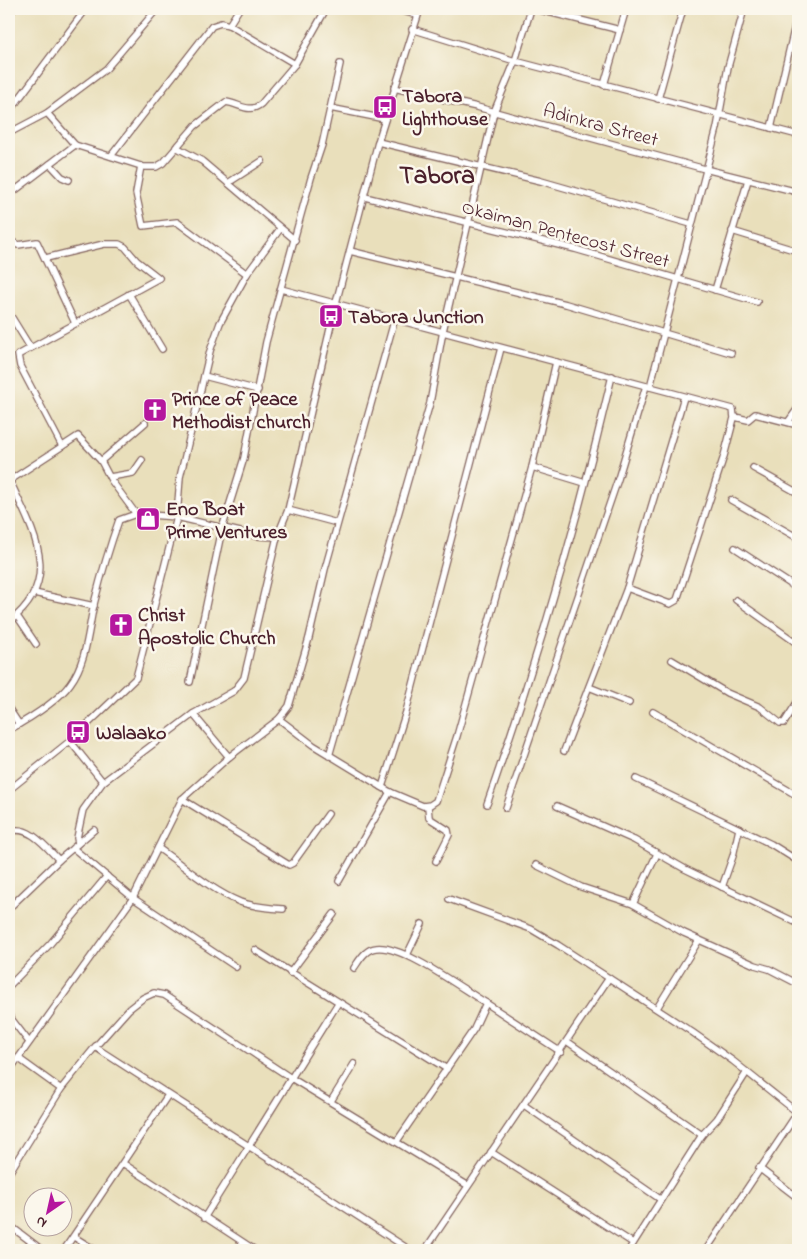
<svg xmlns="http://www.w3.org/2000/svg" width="807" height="1259" font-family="'Indie Flower',sans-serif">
	<rect width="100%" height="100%" fill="#fbf7ec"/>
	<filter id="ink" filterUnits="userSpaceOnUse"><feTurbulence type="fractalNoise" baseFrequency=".02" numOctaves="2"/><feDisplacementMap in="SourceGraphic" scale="10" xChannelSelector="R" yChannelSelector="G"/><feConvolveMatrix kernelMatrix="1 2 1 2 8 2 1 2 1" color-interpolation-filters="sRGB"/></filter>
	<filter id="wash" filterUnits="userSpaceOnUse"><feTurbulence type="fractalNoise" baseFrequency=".0096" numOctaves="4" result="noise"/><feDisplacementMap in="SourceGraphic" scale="20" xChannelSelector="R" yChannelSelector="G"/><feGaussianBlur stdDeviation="1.12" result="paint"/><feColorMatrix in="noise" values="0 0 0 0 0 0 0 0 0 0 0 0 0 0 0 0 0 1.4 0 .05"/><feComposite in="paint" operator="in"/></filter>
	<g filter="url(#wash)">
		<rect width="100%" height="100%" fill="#e9dfbb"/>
	</g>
	<g filter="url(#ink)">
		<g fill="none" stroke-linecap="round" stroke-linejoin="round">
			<defs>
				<g id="minor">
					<path d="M394 9 417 15"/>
					<path d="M536 9 620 30"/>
					<path d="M9 15 13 9"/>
					<path d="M229 25 239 9"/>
					<path d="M412 29 515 61 798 135"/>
					<path d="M604 85 626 9"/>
					<path d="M394 88 477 107 705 169 798 192"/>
					<path d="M658 99 683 9"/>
					<path d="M330 108 385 119"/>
					<path d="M9 112 86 9"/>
					<path d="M47 113 75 145 144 167H156L163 163 195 126 226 102C240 104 249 114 261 104L295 64 326 9"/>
					<path d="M771 128 798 13"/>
					<path d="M9 133 47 113 106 69 157 9"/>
					<path d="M378 142 541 181 691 224"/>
					<path d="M176 147 202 161 295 240"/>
					<path d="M111 156 212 26 221 23 229 25 295 64"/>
					<path d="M50 164 62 177 69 180"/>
					<path d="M141 166 136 193 143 226 177 222 247 274"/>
					<path d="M228 183 262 161"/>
					<path d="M9 195 75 145"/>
					<path d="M365 197 575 249 757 302"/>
					<path d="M732 231 794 250"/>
					<path d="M9 240 18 245 37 242 75 323"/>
					<path d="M350 251 566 304 731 353"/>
					<path d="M46 258 104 244H119L125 247 137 261 159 278 18 355 20 366 62 446"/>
					<path d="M281 289 733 409 734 418 724 456 677 600 670 604 627 588"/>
					<path d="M715 290 748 180"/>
					<path d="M129 294 162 349"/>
					<path d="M9 313 30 347"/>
					<path d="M204 376 258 390"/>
					<path d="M650 387 717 128 728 67 744 9"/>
					<path d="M735 417 748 420 755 414 798 425"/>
					<path d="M788 422 798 408"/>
					<path d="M101 461 145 423"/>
					<path d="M532 467 585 483"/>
					<path d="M753 468 798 493"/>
					<path d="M110 477 133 473 142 460"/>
					<path d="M9 481 78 436 101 461 111 480 136 514"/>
					<path d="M731 500 798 538"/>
					<path d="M288 510 337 523"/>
					<path d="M735 548 798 589"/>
					<path d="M34 593 94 606"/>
					<path d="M736 600 798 644"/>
					<path d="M17 616 36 644"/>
					<path d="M9 622C65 579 32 530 9 479"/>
					<path d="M672 660 727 693 760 707 780 723H784L798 701"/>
					<path d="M190 682 222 529 244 458 266 342 311 178 322 145 340 64"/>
					<path d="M589 687 629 703"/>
					<path d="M9 709 19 724"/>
					<path d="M653 712 798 796"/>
					<path d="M193 714 229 757"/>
					<path d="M279 719 313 745 390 792 423 806 430 805 436 801 457 736 532 467 556 362"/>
					<path d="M9 730C27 720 58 701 70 684 87 661 88 631 94 604 101 576 109 548 119 520L136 514 177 517 180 477 210 351 220 323 247 274 280 229"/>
					<path d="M70 741 103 782"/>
					<path d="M564 751 627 588 684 397"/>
					<path d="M329 756 430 403 443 331 494 112 515 61 531 9"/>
					<path d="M636 779 771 844 798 861"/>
					<path d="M382 787 406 712 501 348"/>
					<path d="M9 790 70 741 136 678 177 517 257 536 277 537"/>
					<path d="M182 799 289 865 293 863 328 814"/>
					<path d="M487 804C536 664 578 521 612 376"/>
					<path d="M428 806 429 818 448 830 449 835 436 861"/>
					<path d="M557 806 634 840 685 869 795 922"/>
					<path d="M506 808 618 479 646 386"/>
					<path d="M9 832C28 823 47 848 59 860L94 830"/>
					<path d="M78 843 77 838 83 810 103 782 193 714 234 691 244 678 277 537 288 510 336 303 378 142 420 9"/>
					<path d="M73 848 133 898 236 967"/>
					<path d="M158 848C184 866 211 890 240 902 254 907 268 908 283 909"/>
					<path d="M536 865 581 887 633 904 684 933 755 965 769 969 798 984"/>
					<path d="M339 881 390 792"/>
					<path d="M722 887 733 856 739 829"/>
					<path d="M449 899 531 929 558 945 692 1032 733 1061 798 1113"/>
					<path d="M633 904 657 854"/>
					<path d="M9 908 59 860"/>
					<path d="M255 950 447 1069"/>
					<path d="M407 955 422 924"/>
					<path d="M354 968C359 961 365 949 376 948 402 944 462 989 486 1003L474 1029 397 1141"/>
					<path d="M290 973 334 914"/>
					<path d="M9 986 50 944 107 876"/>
					<path d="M486 1003 561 1052"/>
					<path d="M657 1008 699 940"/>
					<path d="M9 1016 29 1042"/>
					<path d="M568 1042 702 1135 629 1250"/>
					<path d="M95 1047 410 1250"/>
					<path d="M18 1058 61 1089"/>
					<path d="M9 1071 133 898 182 799 229 757 279 719 289 706 309 638 325 569 395 318"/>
					<path d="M331 1101 354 1064"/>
					<path d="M524 1105 660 1199"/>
					<path d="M702 1135 717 1119 747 1072"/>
					<path d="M491 1152 633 1243"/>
					<path d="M124 1164 255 1250"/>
					<path d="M759 1168 798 1198"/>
					<path d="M9 1173 61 1089 95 1047 129 1009 143 998 154 993 164 995 291 1078 467 1185"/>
					<path d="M204 1218 338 1003"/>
					<path d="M9 1225 42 1250"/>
					<path d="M74 1237 95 1250"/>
					<path d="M64 1250 168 1095"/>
					<path d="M425 1250 609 978"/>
					<path d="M706 1250 798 1112"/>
				</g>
			</defs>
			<use href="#minor" stroke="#82625d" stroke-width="8"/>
			<use href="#minor" stroke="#fff" stroke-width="5.5"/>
		</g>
	</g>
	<defs>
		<symbol id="bus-square" viewBox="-11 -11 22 22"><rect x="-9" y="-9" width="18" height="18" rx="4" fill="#b5179e" stroke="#fbf7ec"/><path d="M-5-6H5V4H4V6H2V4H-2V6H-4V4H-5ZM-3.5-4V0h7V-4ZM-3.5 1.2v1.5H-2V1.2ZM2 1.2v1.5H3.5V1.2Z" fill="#fff"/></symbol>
		<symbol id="church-square" viewBox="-11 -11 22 22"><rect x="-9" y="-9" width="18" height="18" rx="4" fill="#b5179e" stroke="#fbf7ec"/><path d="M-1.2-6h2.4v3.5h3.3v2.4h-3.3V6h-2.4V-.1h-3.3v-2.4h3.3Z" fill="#fff"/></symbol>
		<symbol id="shop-square" viewBox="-11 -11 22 22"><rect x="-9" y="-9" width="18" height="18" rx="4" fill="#b5179e" stroke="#fbf7ec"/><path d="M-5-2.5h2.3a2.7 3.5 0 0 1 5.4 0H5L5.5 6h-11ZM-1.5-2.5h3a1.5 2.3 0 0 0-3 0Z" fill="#fff"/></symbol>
	</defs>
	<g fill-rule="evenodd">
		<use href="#bus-square" x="371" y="93" width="28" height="28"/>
		<use href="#bus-square" x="317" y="302" width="28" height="28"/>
		<use href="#church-square" x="141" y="396" width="28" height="28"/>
		<use href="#shop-square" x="134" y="505" width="28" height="28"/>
		<use href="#church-square" x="107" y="611" width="28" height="28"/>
		<use href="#bus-square" x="64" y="718" width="28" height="28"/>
	</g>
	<g text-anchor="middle" stroke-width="5" stroke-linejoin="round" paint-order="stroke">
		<g font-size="20" font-weight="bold" fill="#4a1f2b" stroke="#fbf7ec" text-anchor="start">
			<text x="402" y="102">Tabora<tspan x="402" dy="23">Lighthouse</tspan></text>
			<text x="348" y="323">Tabora Junction</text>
			<text x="172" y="405">Prince of Peace<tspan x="172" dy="23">Methodist church</tspan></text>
			<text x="166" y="515">Eno Boat<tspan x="166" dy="23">Prime Ventures</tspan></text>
			<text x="138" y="621">Christ<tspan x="138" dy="23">Apostolic Church</tspan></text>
			<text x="96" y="739">Walaako</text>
		</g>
		<g font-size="20" fill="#4a1f2b" stroke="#fbf7ec">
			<text transform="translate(601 124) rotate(15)" y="7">Adinkra Street</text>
			<text transform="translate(566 233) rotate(15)" y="7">Okaiman Pentecost Street</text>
		</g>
		<g font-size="25" font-weight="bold" fill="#4a1f2b" stroke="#fbf7ec">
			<text x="437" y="183">Tabora</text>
		</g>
	</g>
	<rect width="807" height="1259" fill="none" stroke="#fbf7ec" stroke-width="30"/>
	<g transform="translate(48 1212) rotate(214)"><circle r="24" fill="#fbf7ec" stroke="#b4a19f"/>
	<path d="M0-4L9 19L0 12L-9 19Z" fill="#b5179e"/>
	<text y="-8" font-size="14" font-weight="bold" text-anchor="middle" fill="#4a1f2b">N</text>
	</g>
</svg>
